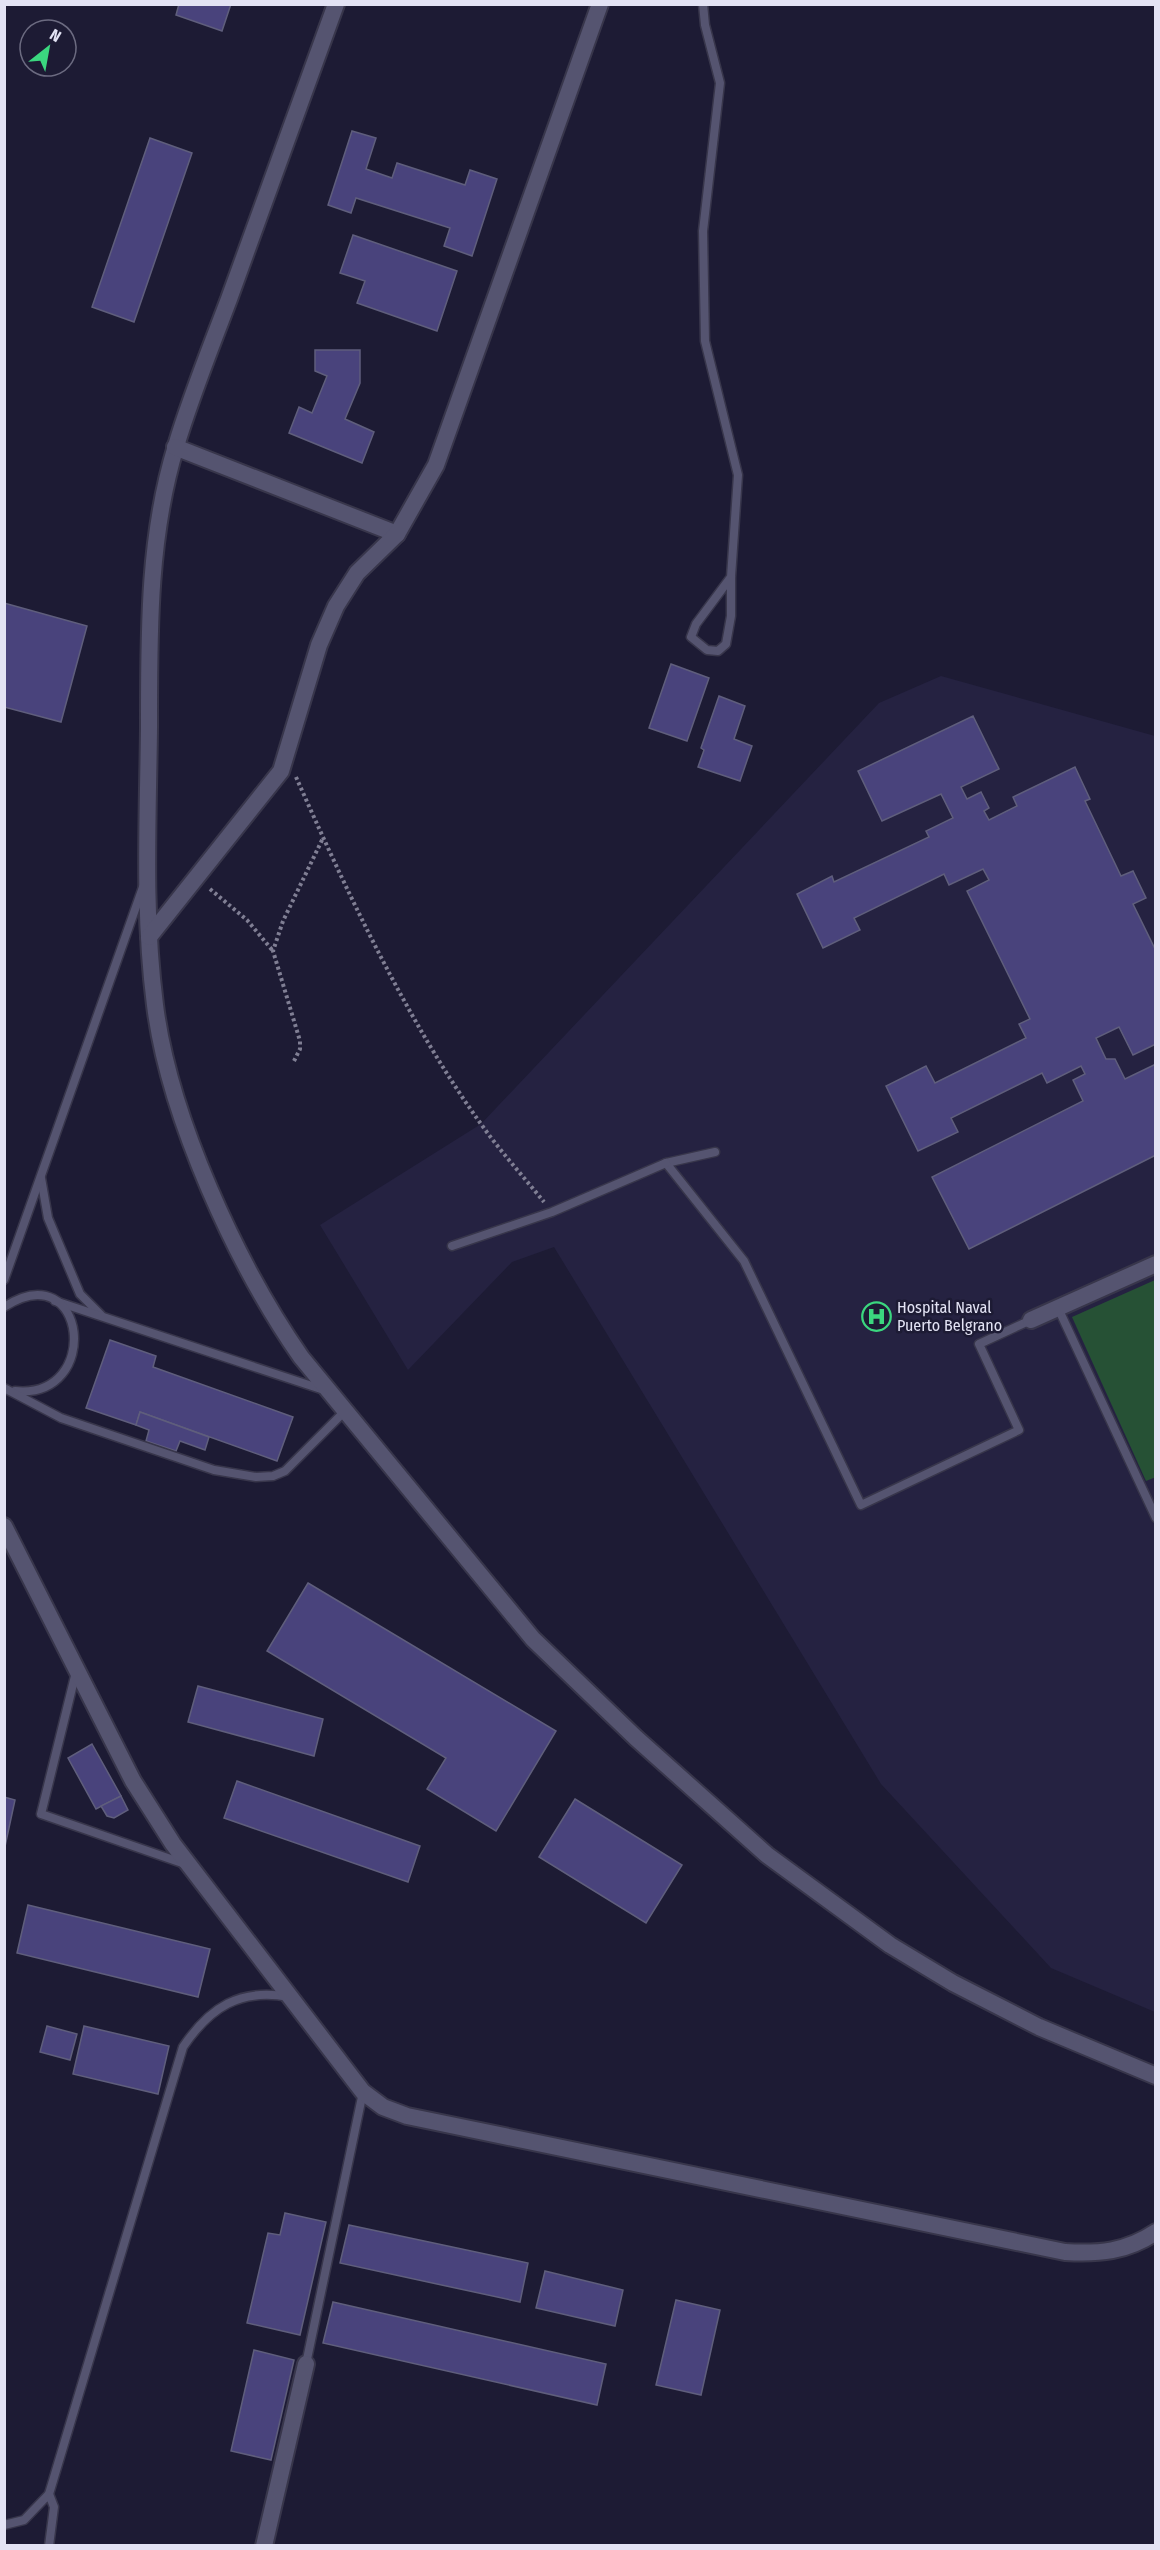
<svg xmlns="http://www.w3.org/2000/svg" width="1160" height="2550" font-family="'Fira Sans Condensed',sans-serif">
	<rect width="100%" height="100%" fill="#1d1b34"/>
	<path fill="#252241" d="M941 676 1155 736V2012L1051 1968 881 1784 554 1247 512 1262 408 1370 320 1225 481 1124 879 703Z"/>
	<path fill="#265135" d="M1155 1280 1156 1477 1146 1481 1072 1317Z"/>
	<g fill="#49437c" stroke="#5f5e7c" stroke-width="1.5">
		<path d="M179 4H231L222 31 176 15Z"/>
		<path d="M352 131 376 138 366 169 392 178 397 163 465 185 470 170 497 179 472 256 444 246 450 228 356 198 351 213 328 205Z"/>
		<path d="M150 138 192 153 134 322 92 307Z"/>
		<path d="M353 235 457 271 437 331 357 303 365 281 340 273Z"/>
		<path d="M315 350H360V383L345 419 374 432 362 463 289 433 299 407 312 413 327 376 315 371Z"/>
		<path d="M4 603 87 626 61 722 4 707Z"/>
		<path d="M671 664 709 678 687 741 649 728Z"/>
		<path d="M719 696 745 706 734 739 752 746 740 781 698 767 704 750 701 748Z"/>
		<path d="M973 716 999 769 961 787 967 799 981 792 989 808 984 811 989 820 1017 806 1013 797 1075 767 1090 799 1085 801 1121 876 1133 871 1146 898 1133 904 1156 951V1044L1133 1055 1119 1027 1096 1038 1106 1059H1115L1125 1079 1156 1064V1155L969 1249 932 1177 1083 1101 1073 1080 1085 1074 1081 1066 1047 1083 1042 1073 951 1118 958 1132 918 1151 886 1086 926 1066 935 1083 1026 1038 1019 1024 1030 1019 967 891 989 880 983 869 949 885 944 874 854 918 860 930 823 948 797 894 832 876 834 882 929 837 926 831 953 818 941 794 882 821 858 771Z"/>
		<path d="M110 1340 156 1356 153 1367 293 1417 277 1461 140 1412 136 1425 86 1408Z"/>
		<path d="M140 1412 209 1437 205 1450 180 1441 176 1451 146 1441 149 1430 136 1425Z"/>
		<path d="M308 1583 556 1731 496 1831 427 1789 446 1758 267 1651Z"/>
		<path d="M198 1686 323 1719 314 1756 188 1722Z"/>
		<path d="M92 1744 121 1796 96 1809 68 1758Z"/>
		<path d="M237 1781 420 1846 408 1882 224 1818Z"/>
		<path d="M121 1796 128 1810 114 1818 107 1816 101 1806Z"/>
		<path d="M4 1797 15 1800 4 1851Z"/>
		<path d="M575 1799 682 1865 646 1923 539 1857Z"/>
		<path d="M28 1905 210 1949 198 1997 17 1953Z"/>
		<path d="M47 2026 77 2034 70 2060 40 2052Z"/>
		<path d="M84 2026 169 2046 158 2094 73 2074Z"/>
		<path d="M285 2213 326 2222 300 2335 247 2323 268 2233 280 2235Z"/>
		<path d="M349 2225 528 2263 520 2302 340 2263Z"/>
		<path d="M545 2271 623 2290 615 2326 536 2308Z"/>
		<path d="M676 2300 720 2310 701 2395 656 2385Z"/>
		<path d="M333 2302 606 2364 597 2405 323 2343Z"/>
		<path d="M254 2350 294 2360 271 2460 231 2451Z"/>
	</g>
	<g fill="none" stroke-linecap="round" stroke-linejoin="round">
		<defs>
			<g id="lane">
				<path d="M703 4 705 25 720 83 703 231 705 341 738 475 731 577V616L726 644 718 651 707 650 691 637 696 624 731 577"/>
				<path d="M715 1152 666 1163 744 1261 861 1505 1019 1430 979 1344 1031 1320"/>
				<path d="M41 1178 48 1218 80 1294 101 1315"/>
				<path d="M452 1246 552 1212 666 1163"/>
				<path d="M4 1280 143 887"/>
				<path d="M55 1301 324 1390"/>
				<path d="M4 1307C87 1253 103 1400 15 1391"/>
				<path d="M1058 1308 1156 1518"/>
				<path d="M4 1388 61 1418 214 1470 256 1477 273 1476 285 1471 344 1412"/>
				<path d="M76 1672 41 1814 185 1864"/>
				<path d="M306 2364 363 2092"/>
				<path d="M49 2494 183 2047C210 2007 240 1988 289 1997"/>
				<path d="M4 2525 24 2520 49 2494 54 2507 49 2546"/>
			</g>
			<g id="street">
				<path d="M336 4C301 103 265 201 229 299 211 347 191 396 176 446 148 537 149 633 149 728 148 820 143 913 155 1005 169 1117 237 1265 301 1357L533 1639 636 1738 767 1855 890 1945 953 1983 1039 2027 1156 2076"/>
				<path d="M175 447 397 534"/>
				<path d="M149 937 281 771 319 645 336 606 357 573 397 534 436 465 600 4"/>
				<path d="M1031 1320 1156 1264"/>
				<path d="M4 1526 133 1781 173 1844 363 2092 383 2107 407 2116 1065 2252C1099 2254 1126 2252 1156 2232"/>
				<path d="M264 2546 306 2364"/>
			</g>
		</defs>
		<use href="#lane" stroke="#38364b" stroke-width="11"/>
		<use href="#street" stroke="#38364b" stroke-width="20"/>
		<g stroke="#807f94" stroke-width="4" stroke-dasharray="3 3" stroke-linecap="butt">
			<path d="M296 777C347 892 408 1023 481 1124 500 1151 523 1176 544 1202"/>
			<path d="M210 889 247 920 273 951"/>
			<path d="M294 1061 300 1049V1041L273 951 283 921 323 838"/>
		</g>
		<use href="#lane" stroke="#555470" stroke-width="8"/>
		<use href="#street" stroke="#555470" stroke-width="16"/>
	</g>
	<defs>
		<symbol id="hospital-ring" viewBox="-11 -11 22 22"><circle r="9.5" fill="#1d1b34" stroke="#3bd77f" stroke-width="1.5"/><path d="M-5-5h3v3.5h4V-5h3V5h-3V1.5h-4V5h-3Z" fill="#3bd77f"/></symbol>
	</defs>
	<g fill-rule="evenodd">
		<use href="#hospital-ring" x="860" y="1300" width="33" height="33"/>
	</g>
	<g text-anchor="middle" stroke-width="5" stroke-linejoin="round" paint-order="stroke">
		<g font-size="16" fill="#e3e3f4" stroke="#1d1b34" text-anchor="start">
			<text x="897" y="1313">Hospital Naval<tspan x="897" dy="18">Puerto Belgrano</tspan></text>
		</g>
	</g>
	<rect width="1160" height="2550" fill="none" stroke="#e3e3f4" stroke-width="12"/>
	<g transform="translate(48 48) rotate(31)"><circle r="28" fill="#1d1b34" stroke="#6c6b81" stroke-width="1.5"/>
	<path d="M0-4.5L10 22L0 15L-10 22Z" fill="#3bd77f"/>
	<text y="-9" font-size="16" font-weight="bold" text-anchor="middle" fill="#e3e3f4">N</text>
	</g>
</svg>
